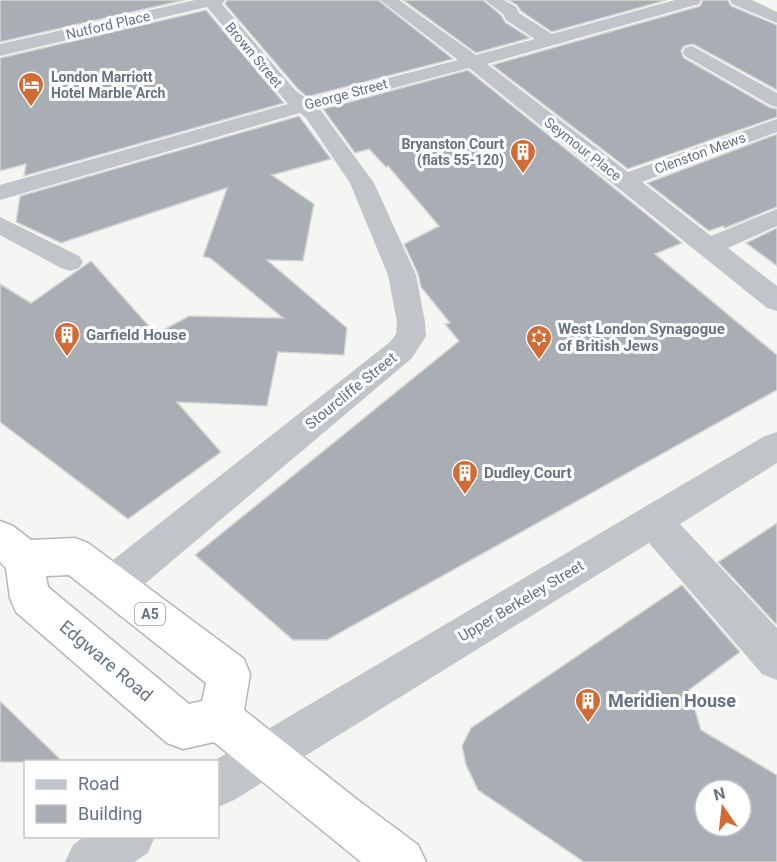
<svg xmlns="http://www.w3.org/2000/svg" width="777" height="862" font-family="Roboto,sans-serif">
	<rect width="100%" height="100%" fill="#f5f6f3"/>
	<g fill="#a8aeb4" stroke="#d7d7d5" stroke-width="1.5" fill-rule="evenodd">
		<path d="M0 0H185L0 42Z"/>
		<path d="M227 0H378L453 59 307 97 297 88 225 4Z"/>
		<path d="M403 0H483L501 15 505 22 530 38 476 53Z"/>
		<path d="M508 0H667L552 32 521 11 517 5Z"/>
		<path d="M703 0H728L731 6 777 25V90L693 44 684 46 681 51 684 58 769 107 777 109V117L628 169 492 65 700 6Z"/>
		<path d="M206 10 284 103 24 176 26 164 0 171V58Z"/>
		<path d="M468 70 682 243 655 254 777 355V390L327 640H293L195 555 459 341 445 324 450 323 421 287 418 274 404 244 439 226 388 166 386 167 369 149 355 153 323 109Z"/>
		<path d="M299 116 331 159 272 175 314 204 303 261 267 260 347 328 344 355 278 352 267 406 177 402 221 452 128 519 0 422V284L31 303 91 261 156 334 189 316 283 318 210 258 203 257 227 188 61 243 16 222 20 196Z"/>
		<path d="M777 134V207L725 228 723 226 709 231 647 183Z"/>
		<path d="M777 228V266L746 243Z"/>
		<path d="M777 523V623L776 624 718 562Z"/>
		<path d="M682 585 740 652 689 690 701 730 777 775V862H584L478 790 466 765 462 746 471 728ZM705 790H741V826H705Z"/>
		<path d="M0 701 63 762H0Z"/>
	</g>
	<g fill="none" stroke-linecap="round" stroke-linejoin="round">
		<defs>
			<path id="highway" d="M0 521 13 526 31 540 75 538 88 543 244 659 250 674 244 710 359 801 418 845 426 862H361L214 742 183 749 167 743 16 612 10 598 6 568 0 562ZM69 575 206 683 202 701 189 704 48 587 46 576Z"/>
		</defs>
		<use href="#highway" stroke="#b4b7ba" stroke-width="3"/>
		<g fill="#c1c4c8" fill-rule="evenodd">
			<path d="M195 0H225L222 4 295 90 307 99 458 60 380 0H399L476 55 535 39 506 20 503 14 485 0H504L516 7 519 13 552 34 675 0H701L699 4 487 64 628 172 777 119V132L642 182 711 236 777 209V226L728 248 777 286V311L767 308 469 68 319 108 374 183 416 275 425 322 426 336 412 358 127 599 113 604 99 599 94 585 99 571 390 342 396 334 397 322 388 275 350 183 306 118 300 113 0 200V185L288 104 207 7 0 56V44Z"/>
			<path d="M730 0H752L777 12V23L732 4Z"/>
			<path d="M692 46 777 93V107L770 105 685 56 683 52 685 48Z"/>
			<path d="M0 217 79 256 83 262 79 268 70 271 61 268 0 235Z"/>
			<path d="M777 432V463L680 524 777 628V680L762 674 649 543 234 800 218 807V762H212L765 436Z"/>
			<path d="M85 836H155L148 853 134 862H65L73 845Z"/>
		</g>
		<use href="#highway" fill="#fff" fill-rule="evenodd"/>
	</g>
	<defs>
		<symbol id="hotel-pin" viewBox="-11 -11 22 30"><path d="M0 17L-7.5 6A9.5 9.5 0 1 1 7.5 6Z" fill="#d36b35" stroke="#fff"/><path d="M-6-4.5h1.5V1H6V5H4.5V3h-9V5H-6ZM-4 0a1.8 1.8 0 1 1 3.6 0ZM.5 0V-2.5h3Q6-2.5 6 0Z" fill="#fff"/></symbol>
		<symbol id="building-pin" viewBox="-11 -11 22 30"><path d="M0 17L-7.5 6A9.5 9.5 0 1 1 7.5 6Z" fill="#d36b35" stroke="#fff"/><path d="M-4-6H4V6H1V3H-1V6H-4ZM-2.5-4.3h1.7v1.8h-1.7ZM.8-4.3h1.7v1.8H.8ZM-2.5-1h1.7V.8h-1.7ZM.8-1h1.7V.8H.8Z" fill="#fff"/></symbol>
		<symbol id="synagogue-pin" viewBox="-11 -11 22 30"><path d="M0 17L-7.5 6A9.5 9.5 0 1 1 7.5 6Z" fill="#d36b35" stroke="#fff"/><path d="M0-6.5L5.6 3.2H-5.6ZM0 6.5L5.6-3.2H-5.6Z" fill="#fff"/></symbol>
	</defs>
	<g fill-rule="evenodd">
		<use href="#hotel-pin" x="16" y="70" width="30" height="40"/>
		<use href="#building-pin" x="508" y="137" width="30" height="40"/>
		<use href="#building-pin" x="52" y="320" width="30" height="40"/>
		<use href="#synagogue-pin" x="524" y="323" width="30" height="40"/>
		<use href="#building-pin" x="450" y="458" width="30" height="40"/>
		<use href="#building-pin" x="573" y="686" width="30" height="40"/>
	</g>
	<g text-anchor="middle" stroke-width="6" stroke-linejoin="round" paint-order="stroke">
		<g font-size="14" fill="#677381" stroke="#fff">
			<text transform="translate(108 25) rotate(-13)" y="5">Nutford Place</text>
			<text transform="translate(254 55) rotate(50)" y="5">Brown Street</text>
			<text transform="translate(346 94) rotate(-15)" y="5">George Street</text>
			<text transform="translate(583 149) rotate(38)" y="5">Seymour Place</text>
			<text transform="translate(700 153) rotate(-20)" y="5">Clenston Mews</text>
		</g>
		<g font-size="14" font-weight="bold" fill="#677381" stroke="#fff" text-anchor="start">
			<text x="51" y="82">London Marriott<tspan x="51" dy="16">Hotel Marble Arch</tspan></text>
			<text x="504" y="149" text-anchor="end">Bryanston Court<tspan x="504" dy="16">(flats 55-120)</tspan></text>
		</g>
		<rect fill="#fff" stroke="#959da7" stroke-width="1.5" x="135" y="603" width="30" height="22" rx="4.5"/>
		<g font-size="14" font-weight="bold" fill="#677381">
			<text x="150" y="619">A5</text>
		</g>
		<g font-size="15" font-weight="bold" fill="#677381" stroke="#fff" text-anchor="start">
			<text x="558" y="334">West London Synagogue<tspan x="558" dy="17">of British Jews</tspan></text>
			<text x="86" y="340">Garfield House</text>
			<text x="484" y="478">Dudley Court</text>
		</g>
		<g font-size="15" fill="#677381" stroke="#fff">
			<text transform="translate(351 391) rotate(-39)" y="5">Stourcliffe Street</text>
			<text transform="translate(521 601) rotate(-31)" y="5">Upper Berkeley Street</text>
		</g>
		<g font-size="18" fill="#677381" stroke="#fff">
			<text transform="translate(106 661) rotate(40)" y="6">Edgware Road</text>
		</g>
		<g font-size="18" font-weight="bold" fill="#677381" stroke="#fff" text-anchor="start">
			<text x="608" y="707">Meridien House</text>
		</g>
	</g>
	<rect x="24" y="760" width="195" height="78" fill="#ffffff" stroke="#c2c7cd" stroke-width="1.5"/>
	<rect x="36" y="780" width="30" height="9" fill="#c1c4c8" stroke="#c2c7cd" stroke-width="1.5"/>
	<text x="78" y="790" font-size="18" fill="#677381">Road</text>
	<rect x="36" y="805" width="30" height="18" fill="#a8aeb4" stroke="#c2c7cd" stroke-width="1.5"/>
	<text x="78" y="820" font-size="18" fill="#677381">Building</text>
	<g transform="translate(723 808) rotate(346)"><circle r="28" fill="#ffffff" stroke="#c2c7cd" stroke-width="1.5"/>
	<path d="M0-4.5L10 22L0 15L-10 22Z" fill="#d36b35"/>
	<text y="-9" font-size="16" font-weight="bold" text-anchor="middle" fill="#677381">N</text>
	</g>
</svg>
